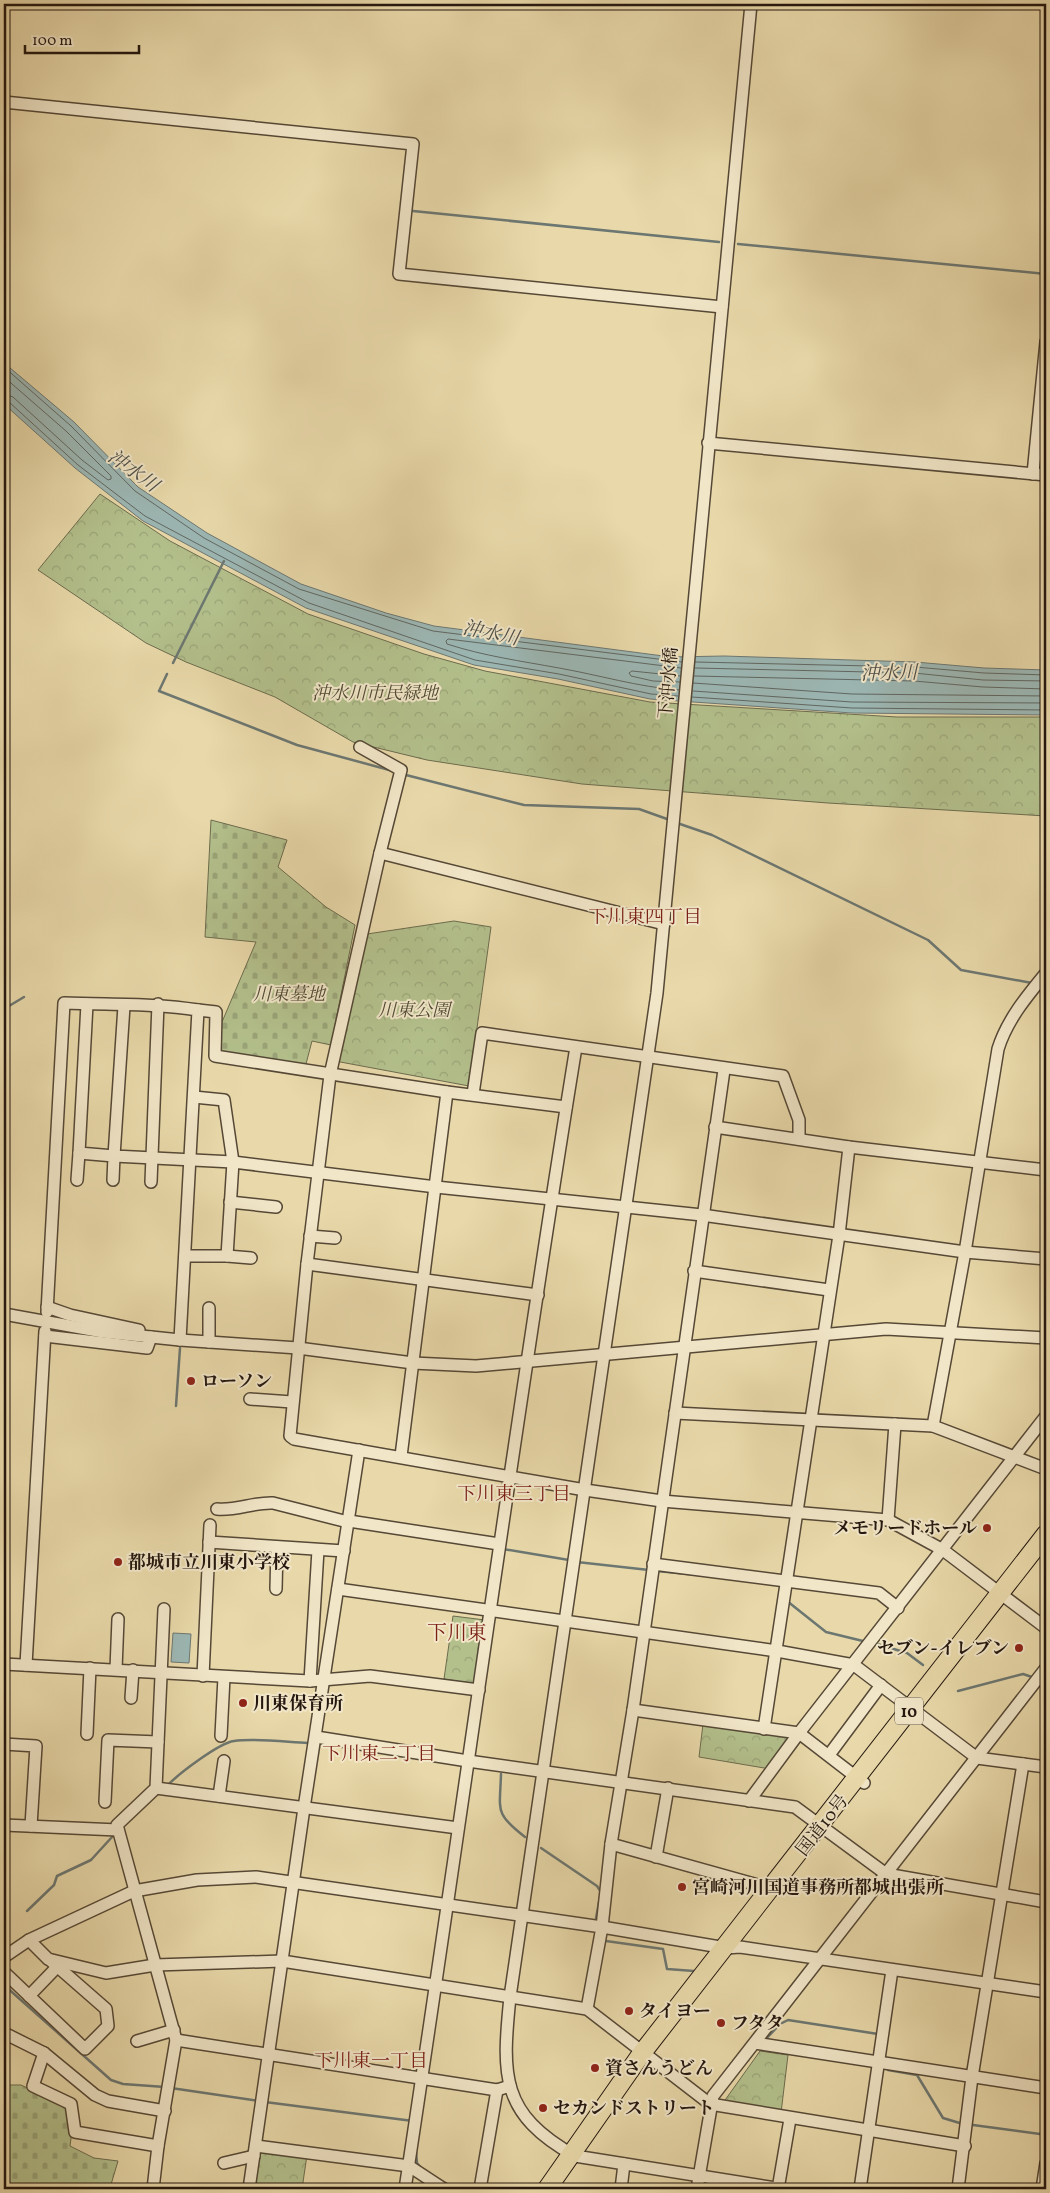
<svg xmlns="http://www.w3.org/2000/svg" width="1050" height="2193" font-family="Vollkorn,'Noto Serif JP',serif">
	<defs>
		<pattern id="cemetery-stones" width="16" height="16" patternUnits="userSpaceOnUse" patternTransform="scale(1.25)"><rect width="16" height="16" fill="#b3c08c"/><path d="M2 7V4a2 2 0 0 1 4 0v3zM10 15v-3a2 2 0 0 1 4 0v3z" fill="#9aa478"/></pattern>
		<pattern id="park-crowns" width="20" height="18" patternUnits="userSpaceOnUse" patternTransform="scale(1.25)"><rect width="20" height="18" fill="#b3c08c"/><path d="M2 6a3 3 0 1 1 6 0M12 15a3 3 0 1 1 6 0" fill="none" stroke="#9aa478"/></pattern>
	</defs>
	<rect width="100%" height="100%" fill="#e9d9aa"/>
	<filter id="stains"><feTurbulence type="fractalNoise" baseFrequency=".004" numOctaves="4"/><feColorMatrix values="0 0 0 0 .2 0 0 0 0 .09 0 0 0 0 .02 0 0 0 .5 -.17"/></filter>
	<radialGradient id="worn" r=".72"><stop offset=".6" stop-color="#630" stop-opacity="0"/><stop offset="1" stop-color="#630" stop-opacity=".3"/></radialGradient>
	<g fill="url(#cemetery-stones)" stroke="#6c6c4e">
		<path d="M211 820 287 840 278 867 326 907 355 925 331 1045 312 1041 306 1064 220 1053 222 1022 256 942 205 937Z"/>
		<path d="M4 2085H21L68 2107 72 2131 70 2146 94 2158 118 2161 110 2188 114 2189H4Z"/>
	</g>
	<g fill="url(#park-crowns)" stroke="#6c6c4e">
		<path d="M100 494 170 541 308 614 424 654 485 671 650 702 897 717H1046V816L828 803 582 784 427 760 353 742 275 697 186 662 146 643 38 570Z"/>
		<path d="M454 921 491 927 469 1086 335 1061 367 934Z"/>
		<path d="M453 1616 485 1620 476 1684 444 1679Z"/>
		<path d="M703 1724 789 1737 770 1769 699 1757Z"/>
		<path d="M760 2051 788 2055 781 2113 723 2103Z"/>
		<path d="M257 2152 307 2155 302 2189H252Z"/>
	</g>
	<g fill="#9cb7b4" stroke="#6c7772">
		<path d="M4 356 9 367 74 422 138 487 207 533 301 584 386 613 434 626 671 657 724 656 915 662 984 668 1046 670V715L852 713 650 699 558 679 474 665 306 608 143 521 75 468 4 404Z"/>
		<path d="M173 1633 191 1634 189 1663 171 1662Z"/>
	</g>
	<g fill="none" stroke-linecap="round" stroke-linejoin="round">
		<g stroke="#606762" stroke-width="1">
			<path d="M4 367 71 426 135 491 204 538 299 589 433 631 682 662"/>
			<path d="M4 377 66 431 111 476V479L108 480 82 460 13 397 4 394"/>
			<path d="M4 400 9 402 78 465 145 516 309 603 475 660 559 674 651 694 678 696"/>
			<path d="M695 662 915 667 984 673 1046 675"/>
			<path d="M695 668 914 673 983 680 1046 681"/>
			<path d="M694 676 914 681 983 687 1046 689"/>
			<path d="M680 682 653 681 631 676 629 673 632 671 680 676"/>
			<path d="M693 683 852 694 1046 696"/>
			<path d="M679 690C638 687 599 675 559 668 521 661 484 656 447 644L446 641 448 639 681 668"/>
			<path d="M693 691 852 702 1046 703"/>
			<path d="M692 697 852 708 1046 710"/>
		</g>
		<g stroke="#6c7772" stroke-width="2.5">
			<path d="M413 211 719 242"/>
			<path d="M738 244 1046 274"/>
			<path d="M173 663 224 561"/>
			<path d="M167 674 159 691 297 745 393 771"/>
			<path d="M406 775 524 805 639 809 667 819"/>
			<path d="M680 824 712 835 928 940 961 970 1032 983"/>
			<path d="M4 1009 24 997"/>
			<path d="M176 1406 180 1348"/>
			<path d="M503 1549 569 1560"/>
			<path d="M577 1562 649 1570"/>
			<path d="M657 1571 698 1575"/>
			<path d="M787 1601 826 1632 867 1642"/>
			<path d="M874 1643 907 1653 923 1665"/>
			<path d="M1043 1681 1046 1682"/>
			<path d="M958 1691 1023 1674 1032 1677"/>
			<path d="M501 1774C500 1811 494 1813 525 1837"/>
			<path d="M167 1786C178 1774 219 1743 234 1741 256 1738 286 1742 308 1743"/>
			<path d="M541 1848 597 1886 601 1892"/>
			<path d="M27 1911 54 1885 57 1876 91 1860 112 1837"/>
			<path d="M596 1918 600 1897"/>
			<path d="M606 1941 663 1949 667 1969 694 1971"/>
			<path d="M4 1985 111 2080 123 2084 165 2087"/>
			<path d="M765 2040 780 2024 788 2020 878 2034"/>
			<path d="M748 2060 755 2051"/>
			<path d="M888 2070 917 2075 943 2118 963 2124"/>
			<path d="M171 2088 259 2101"/>
			<path d="M265 2102 413 2121"/>
			<path d="M973 2125 1040 2134"/>
			<path d="M416 2152 417 2163 421 2168"/>
			<path d="M440 2180 456 2189"/>
		</g>
		<defs>
			<g id="minor">
				<path d="M751 4 657 993 510 1997C502 2075 500 2114 575 2156L782 2189"/>
				<path d="M4 102 413 144 399 274 722 307"/>
				<path d="M708 443 1046 475"/>
				<path d="M1033 474 1046 342"/>
				<path d="M360 747 401 770 380 853 330 1075 307 1264 290 1436 294 1439 585 1490 662 1501 888 1520 943 1550 1046 1628"/>
				<path d="M380 853 664 924"/>
				<path d="M87 1004 79 1153 114 1156 113 1180"/>
				<path d="M124 1006 114 1156 233 1162 436 1187 702 1215 965 1252 1046 1259"/>
				<path d="M198 1010 216 1012 215 1056 447 1092 566 1107"/>
				<path d="M473 1094 482 1033 783 1076 799 1120V1139"/>
				<path d="M715 1127 849 1147 1046 1170"/>
				<path d="M77 1180 79 1153"/>
				<path d="M151 1182 158 1004"/>
				<path d="M230 1202 276 1207"/>
				<path d="M310 1236 335 1238"/>
				<path d="M185 1256H227L233 1162 224 1100 194 1097"/>
				<path d="M227 1256 251 1258"/>
				<path d="M307 1264 538 1295"/>
				<path d="M694 1271 829 1290"/>
				<path d="M47 1307 70 1315 139 1330"/>
				<path d="M47 1312 64 1003C109 1005 154 1003 198 1010L180 1340"/>
				<path d="M4 1314 103 1332 180 1340 298 1348 413 1363 476 1366 886 1329 1046 1338"/>
				<path d="M45 1336 147 1348 151 1337"/>
				<path d="M209 1342V1308"/>
				<path d="M250 1399 292 1402"/>
				<path d="M675 1413 933 1426 1046 1469"/>
				<path d="M933 1426 965 1252 998 1049C1007 1020 1027 996 1046 973"/>
				<path d="M401 1456 447 1092"/>
				<path d="M217 1509C236 1511 254 1502 273 1503L348 1522"/>
				<path d="M888 1520 895 1424"/>
				<path d="M349 1521 499 1544"/>
				<path d="M209 1542 344 1551"/>
				<path d="M653 1564 879 1593 898 1608"/>
				<path d="M276 1589 277 1547"/>
				<path d="M338 1589 777 1651 854 1665 977 1758 1046 1767"/>
				<path d="M4 1664 310 1681 370 1676 479 1690"/>
				<path d="M26 1665 45 1331"/>
				<path d="M116 1669 118 1619"/>
				<path d="M203 1676 210 1525"/>
				<path d="M310 1681 318 1550"/>
				<path d="M131 1698 133 1670"/>
				<path d="M633 1710 799 1733 864 1783"/>
				<path d="M764 1729 839 1235 849 1147"/>
				<path d="M87 1734 90 1668"/>
				<path d="M221 1736 224 1677"/>
				<path d="M316 1737 468 1761 795 1807 886 1874 1046 1902"/>
				<path d="M4 1744 36 1746 31 1826"/>
				<path d="M829 1755 881 1685"/>
				<path d="M156 1788 458 1828"/>
				<path d="M219 1796 224 1761"/>
				<path d="M749 1801 799 1733 1046 1416"/>
				<path d="M105 1802 108 1740 158 1742"/>
				<path d="M4 1825 118 1830"/>
				<path d="M611 1844 772 1889"/>
				<path d="M656 1857 668 1788"/>
				<path d="M29 1940 48 1959 106 1973 155 1965 282 1961 587 2009 710 2104 965 2146"/>
				<path d="M4 1957 29 1940 134 1891 197 1880 256 1877 602 1927 726 1948 740 1947 1046 1992"/>
				<path d="M4 1972 85 2049 108 2026 106 2009 50 1960"/>
				<path d="M29 1996 57 1967"/>
				<path d="M587 2009 602 1927 611 1844 633 1710 724 1070"/>
				<path d="M4 2033 44 2053 95 2095 108 2101 165 2111"/>
				<path d="M176 2040 497 2090 510 2086"/>
				<path d="M137 2041 174 2030"/>
				<path d="M755 2043 1046 2088"/>
				<path d="M44 2053 33 2086 71 2104 75 2132 158 2146"/>
				<path d="M256 2146 409 2166 444 2189"/>
				<path d="M224 2163 254 2156"/>
				<path d="M153 2189 158 2146 176 2040 117 1825 156 1788 164 1609"/>
				<path d="M249 2189 304 1808 359 1450"/>
				<path d="M405 2189C463 1809 514 1427 576 1047"/>
				<path d="M480 2189 497 2090"/>
				<path d="M621 2189 624 2164"/>
				<path d="M697 2189 713 2096 1046 1668"/>
				<path d="M778 2189 790 2119"/>
				<path d="M860 2189 892 1970"/>
				<path d="M958 2189 972 2077 1023 1764"/>
				<path d="M1042 2189 1046 2163"/>
			</g>
			<path id="highway" d="M547 2189 642 2053 1046 1534"/>
		</defs>
		<use href="#minor" stroke="#554836" stroke-width="14"/>
		<use href="#highway" stroke="#24170f" stroke-width="20"/>
		<use href="#minor" stroke="#f1e6c8" stroke-width="11"/>
		<use href="#highway" stroke="#e9d9aa" stroke-width="18"/>
	</g>
	<g fill="#8f2418" stroke="#f1e6c8" stroke-width="2">
		<circle cx="191" cy="1381" r="5"/>
		<circle cx="987" cy="1528" r="5"/>
		<circle cx="118" cy="1562" r="5"/>
		<circle cx="1019" cy="1648" r="5"/>
		<circle cx="243" cy="1703" r="5"/>
		<circle cx="682" cy="1887" r="5"/>
		<circle cx="629" cy="2011" r="5"/>
		<circle cx="721" cy="2023" r="5"/>
		<circle cx="595" cy="2068" r="5"/>
		<circle cx="543" cy="2108" r="5"/>
	</g>
	<g text-anchor="middle" stroke-width="4" stroke-linejoin="round" paint-order="stroke">
		<rect fill="#f1e6c8" stroke="#625546" stroke-width="1" x="895" y="1697.5" width="28" height="27" rx="4"/>
		<g font-size="16" font-weight="bold" fill="#24170f">
			<text x="909" y="1717">10</text>
		</g>
		<g font-size="18" fill="#24170f" stroke="#f1e6c8">
			<text transform="translate(668 683) rotate(-85)" y="6">下沖水橋</text>
			<text transform="translate(822 1825) rotate(-52)" y="6">国道10号</text>
		</g>
		<g font-size="18" font-style="italic" fill="#4f4a34" stroke="#f1e6c8">
			<text x="375" y="699">沖水川市民緑地</text>
			<text x="289" y="1000">川東墓地</text>
			<text x="414" y="1016">川東公園</text>
		</g>
		<g font-size="18" font-weight="bold" fill="#24170f" stroke="#f1e6c8" text-anchor="start">
			<text x="201" y="1387">ローソン</text>
			<text x="977" y="1534" text-anchor="end">メモリードホール</text>
			<text x="128" y="1568">都城市立川東小学校</text>
			<text x="1009" y="1654" text-anchor="end">セブン-イレブン</text>
			<text x="253" y="1709">川東保育所</text>
			<text x="692" y="1893">宮崎河川国道事務所都城出張所</text>
			<text x="639" y="2017">タイヨー</text>
			<text x="731" y="2029">フタタ</text>
			<text x="605" y="2074">資さんうどん</text>
			<text x="553" y="2114">セカンドストリート</text>
		</g>
		<g font-size="19" font-style="italic" fill="#4e4f49" stroke="#f1e6c8">
			<text transform="translate(134 470) rotate(36)" y="7">沖水川</text>
			<text transform="translate(491 632) rotate(12)" y="7">沖水川</text>
			<text transform="translate(889 672) rotate(-1)" y="7">沖水川</text>
		</g>
		<g font-size="19" fill="#7a1f14" stroke="#f1e6c8">
			<text x="645" y="923">下川東四丁目</text>
			<text x="514" y="1500">下川東三丁目</text>
			<text x="379" y="1760">下川東二丁目</text>
			<text x="371" y="2067">下川東一丁目</text>
		</g>
		<g font-size="20" fill="#7a1f14" stroke="#f1e6c8">
			<text x="457" y="1639">下川東</text>
		</g>
	</g>
	<rect width="1050" height="2193" fill="none" stroke="#e9d9aa" stroke-width="20"/>
	<rect x="5" y="5" width="1040" height="2183" fill="none" stroke="#24170f" stroke-width="2.5"/>
	<rect x="10" y="10" width="1030" height="2173" fill="none" stroke="#24170f"/>
	<path d="M25 45v8h114v-8" fill="none" stroke="#24170f" stroke-width="2.5"/>
	<text x="32" y="45" font-size="15" fill="#24170f" stroke="#f1e6c8" stroke-width="4" paint-order="stroke">100 m</text>
	<rect width="100%" height="100%" filter="url(#stains)"/>
	<rect width="100%" height="100%" fill="url(#worn)"/>
</svg>
